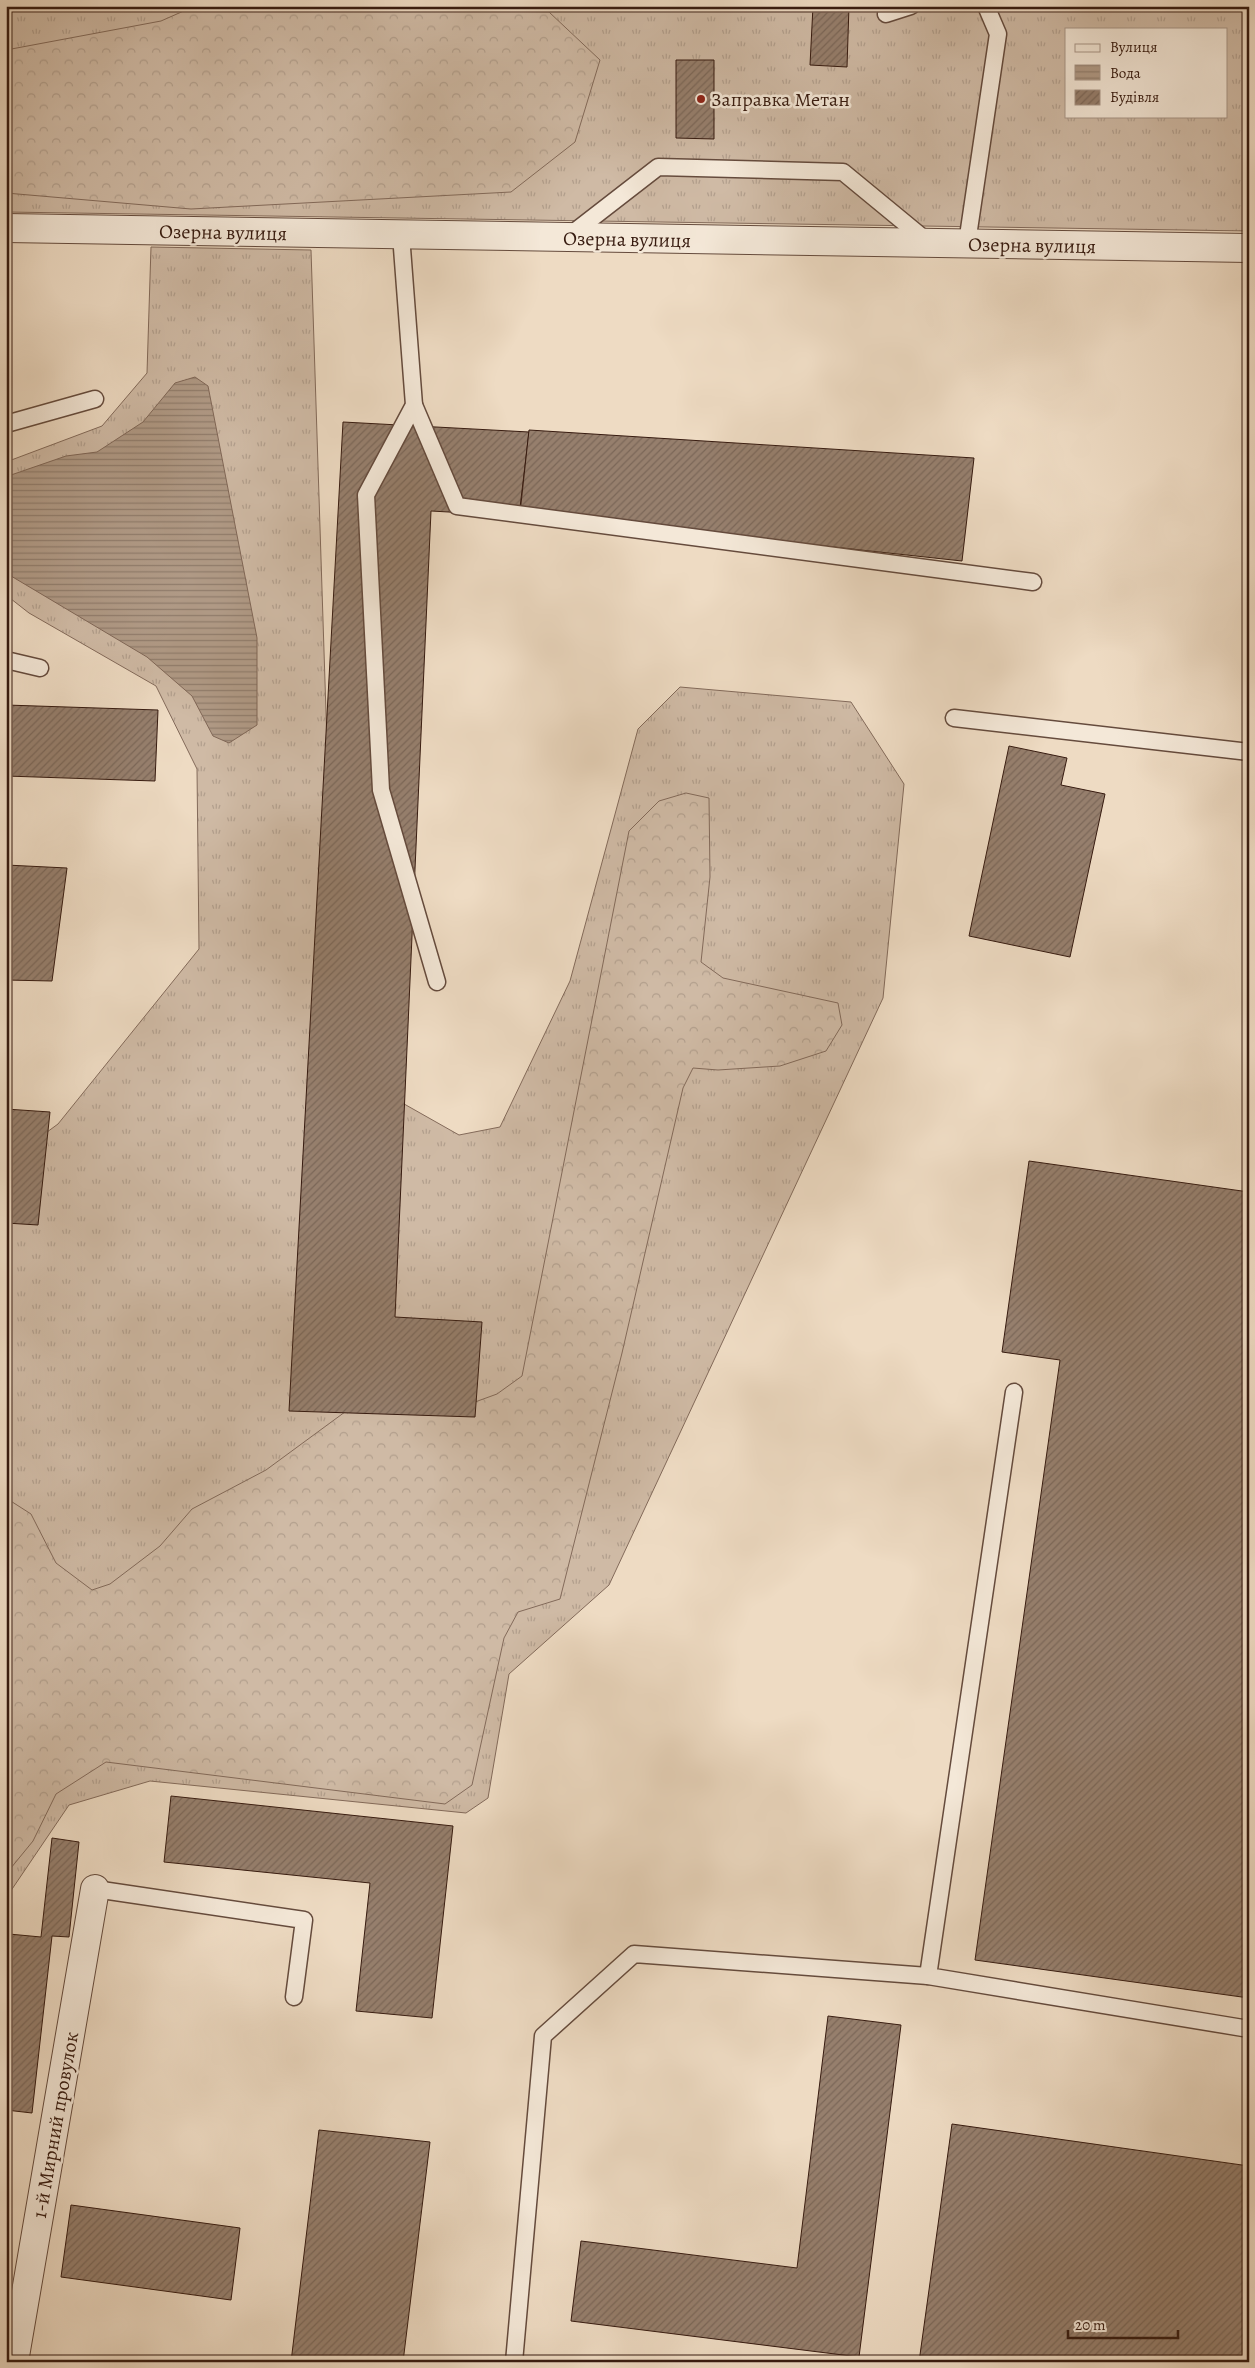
<svg xmlns="http://www.w3.org/2000/svg" width="1255" height="2368" font-family="Alegreya,serif">
	<defs>
		<pattern id="grass-tufts" width="24" height="20" patternUnits="userSpaceOnUse" patternTransform="scale(1.25)"><rect width="24" height="20" fill="#cfbaa5"/><path d="M3 7l-1-3M5 7V3M7 7l1-3M15 17l-1-3M17 17v-4M19 17l1-3" fill="none" stroke="#b29f8d"/></pattern>
		<pattern id="forest-crowns" width="20" height="18" patternUnits="userSpaceOnUse" patternTransform="scale(1.25)"><rect width="20" height="18" fill="#cfbaa5"/><path d="M2 6a3 3 0 1 1 6 0M12 15a3 3 0 1 1 6 0" fill="none" stroke="#b29f8d"/></pattern>
		<pattern id="water-rules" width="6" height="5" patternUnits="userSpaceOnUse" patternTransform="scale(1.25)"><rect width="6" height="5" fill="#b09a86"/><path d="M0 2.5h6" fill="none" stroke="#907d6c"/></pattern>
		<pattern id="building-hatch" width="6" height="6" patternUnits="userSpaceOnUse" patternTransform="scale(1.25)"><rect width="6" height="6" fill="#967f6d"/><path d="M-1 1l2-2M0 6l6-6M5 7l2-2" fill="none" stroke="#7b6758"/></pattern>
	</defs>
	<rect width="100%" height="100%" fill="#eedbc3"/>
	<filter id="stains"><feTurbulence type="fractalNoise" baseFrequency=".004" numOctaves="4"/><feColorMatrix values="0 0 0 0 .2 0 0 0 0 .09 0 0 0 0 .02 0 0 0 .5 -.17"/></filter>
	<radialGradient id="worn" r=".72"><stop offset=".6" stop-color="#630" stop-opacity="0"/><stop offset="1" stop-color="#630" stop-opacity=".3"/></radialGradient>
	<g fill="url(#grass-tufts)" stroke="#836a5a" fill-rule="evenodd">
		<path d="M6 6H1249V231L6 212ZM1066 29H1226V116H1066Z"/>
		<path d="M151 247 311 250 332 897 390 1096 459 1135 500 1127 570 981 638 729 680 687 851 702 904 784 883 998 609 1585 509 1674 488 1798 466 1813 150 1781 69 1805 6 1898V1162L58 1124 199 949 197 769 156 686 29 613 6 595V462L102 426 147 373Z"/>
	</g>
	<g fill="url(#forest-crowns)" stroke="#836a5a">
		<path d="M195 6H440L454 10 549 12 600 60 575 142 511 192 191 209 6 193V50L161 21Z"/>
		<path d="M686 793 709 798 710 877 701 962 723 978 838 1003 842 1025 826 1051 780 1066 718 1070 693 1068 683 1088 622 1353 560 1599 518 1612 504 1638 472 1785 445 1804 106 1762 56 1794 33 1841 6 1874V1498L31 1514 56 1563 92 1590 110 1584 160 1546 192 1509 266 1470 349 1409 475 1402 497 1394 522 1376 629 831 659 801Z"/>
	</g>
	<path fill="url(#water-rules)" stroke="#806757" d="M195 377 208 386 257 638V725L229 743 213 736 192 696 147 657 6 573V482L11 475 66 456 97 452 143 422 175 383Z"/>
	<g fill="url(#building-hatch)" stroke="#371b10">
		<path d="M813 6H849L847 67 810 65Z"/>
		<path d="M676 60H714V139L676 138Z"/>
		<path d="M343 422 529 432 519 516 431 511 395 1317 482 1322 475 1417 289 1411Z"/>
		<path d="M529 430 974 458 962 561 520 513Z"/>
		<path d="M6 705 158 710 155 781 6 776Z"/>
		<path d="M1009 746 1067 758 1061 785 1105 794 1070 957 969 936Z"/>
		<path d="M6 865 67 868 52 981 6 980Z"/>
		<path d="M6 1109 50 1112 38 1225 6 1223Z"/>
		<path d="M1029 1161 1249 1192V1998L975 1960 1060 1360 1002 1352Z"/>
		<path d="M171 1796 453 1826 432 2018 356 2011 370 1883 164 1862Z"/>
		<path d="M52 1838 79 1842 69 1937 52 1936 32 2113 6 2110V1958L9 1934 41 1937Z"/>
		<path d="M828 2016 901 2025 859 2357 571 2321 581 2241 797 2268Z"/>
		<path d="M952 2124 1249 2166V2362H919Z"/>
		<path d="M319 2130 430 2142 403 2362H291Z"/>
		<path d="M71 2205 240 2228 231 2300 61 2277Z"/>
	</g>
	<g fill="none" stroke-linecap="round" stroke-linejoin="round">
		<defs>
			<g id="service">
				<path d="M886 14 911 6"/>
				<path d="M401 235 414 405 366 495 381 790 437 982"/>
				<path d="M569 236 658 167 843 172 928 242"/>
				<path d="M967 243 998 34 986 6"/>
				<path d="M414 405 457 506 1033 582"/>
				<path d="M6 424 95 399"/>
				<path d="M6 660 40 668"/>
				<path d="M954 718 1249 752"/>
				<path d="M1014 1392 928 1976 1249 2029"/>
				<path d="M95 1889 304 1920 294 1997"/>
				<path d="M514 2362 543 2036 634 1954 928 1976"/>
			</g>
			<path id="minor" d="M14 2362 95 1889"/>
			<path id="tertiary" d="M6 228 1249 248"/>
		</defs>
		<use href="#service" stroke="#654b3d" stroke-width="19"/>
		<use href="#minor" stroke="#654b3d" stroke-width="30"/>
		<use href="#tertiary" stroke="#654b3d" stroke-width="30"/>
		<use href="#service" stroke="#f4e8d8" stroke-width="16"/>
		<use href="#minor" stroke="#f4e8d8" stroke-width="28"/>
		<use href="#tertiary" stroke="#f4e8d8" stroke-width="28"/>
	</g>
	<circle fill="#8f2418" stroke="#f4e8d8" stroke-width="2" cx="701" cy="99" r="5"/>
	<g text-anchor="middle" stroke-width="5" stroke-linejoin="round" paint-order="stroke">
		<g font-size="20" fill="#371b10" stroke="#f4e8d8" text-anchor="start">
			<text x="711" y="106">Заправка Метан</text>
		</g>
		<g font-size="20" fill="#371b10" stroke="#f4e8d8">
			<text transform="translate(223 232) rotate(1)" y="7">Озерна вулиця</text>
			<text transform="translate(627 239) rotate(1)" y="7">Озерна вулиця</text>
			<text transform="translate(1032 245) rotate(1)" y="7">Озерна вулиця</text>
			<text transform="translate(55 2125) rotate(-80)" y="7">1-й Мирний провулок</text>
		</g>
	</g>
	<rect width="1255" height="2368" fill="none" stroke="#eedbc3" stroke-width="25"/>
	<rect x="8" y="8" width="1240" height="2353" fill="none" stroke="#371b10" stroke-width="2.5"/>
	<rect x="12" y="12" width="1230" height="2343" fill="none" stroke="#371b10"/>
	<rect x="1065" y="28" width="162" height="90" fill="#f4e8d8" stroke="#a89688"/>
	<rect x="1075" y="44" width="25" height="8" fill="#f4e8d8" stroke="#a89688"/>
	<text x="1110" y="52" font-size="15" fill="#371b10">Вулиця</text>
	<rect x="1075" y="65" width="25" height="15" fill="url(#water-rules)" stroke="#a89688"/>
	<text x="1110" y="78" font-size="15" fill="#371b10">Вода</text>
	<rect x="1075" y="90" width="25" height="15" fill="url(#building-hatch)" stroke="#a89688"/>
	<text x="1110" y="102" font-size="15" fill="#371b10">Будівля</text>
	<path d="M1068 2330v8h110v-8" fill="none" stroke="#371b10" stroke-width="2.5"/>
	<text x="1075" y="2330" font-size="15" fill="#371b10" stroke="#f4e8d8" stroke-width="4" paint-order="stroke">20 m</text>
	<rect width="100%" height="100%" filter="url(#stains)"/>
	<rect width="100%" height="100%" fill="url(#worn)"/>
</svg>
